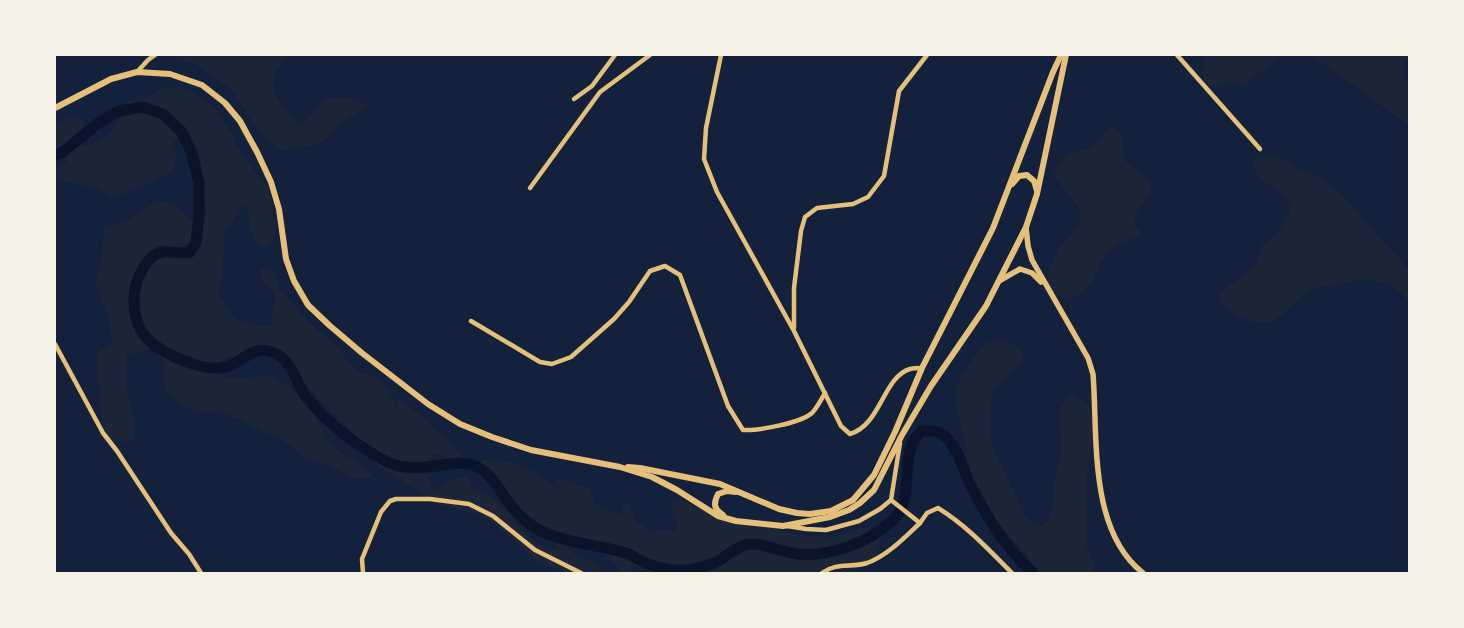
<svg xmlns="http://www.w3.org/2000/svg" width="1464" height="628" font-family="'Playfair Display',serif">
	<rect width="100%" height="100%" fill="#14213d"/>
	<g fill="#1d2539">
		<path d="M167 55H287C283 62 277 69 275 76 268 94 288 116 302 125L326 98 344 97 367 104 365 109 339 123 328 138 317 145 280 150 260 133 231 89 195 64Z"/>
		<path d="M1205 55H1280L1269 67 1250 78 1246 88C1229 78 1223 89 1206 84L1203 74Z"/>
		<path d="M1308 55H1409V60L1404 63 1403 73 1409 87V125C1376 103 1346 78 1312 56Z"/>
		<path d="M166 88 187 89 207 101 215 109 231 132 238 148 266 186 271 196 272 215 275 222V231L272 242 267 247H260C250 235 249 221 248 206L245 204 240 207 233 221 225 231 222 280 218 291 219 296C227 303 226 307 232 315 241 326 256 325 269 326L272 323C271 311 279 304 273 292 268 284 257 279 261 269L264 267C284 275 273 276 280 290L310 323 338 348 356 371 379 378 387 387 396 405 397 397 422 416 435 430 446 437 461 455 465 465 457 469 438 453C419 460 429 474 431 489L436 490 450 480 467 476 470 481 468 487C478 490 489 494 497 501 514 516 532 552 559 549 550 536 536 530 524 519 520 515 518 510 515 507 505 497 499 487 489 478H480C478 474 477 467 480 463 489 453 526 467 537 473 546 478 550 486 560 487L555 482 560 479 588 488C592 493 592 499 595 504 604 507 614 513 621 514L623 506 628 502 635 520 643 525 653 535 658 530 672 531 677 529V521L670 504 672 500 680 499 693 506 708 509 731 522 773 526 794 534 808 536 832 537 862 528 870 527 879 533 881 543 879 549 873 559 866 566 845 571H822L818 573H657C649 568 642 564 632 568V571L634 573H622L608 556 589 550 583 542 563 531C558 550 580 558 595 562L600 569V573H566L537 561 496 525 479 514 433 503 425 496 377 465 362 448 357 438 349 429 305 384 294 366 284 359 270 353 246 354 225 358 217 364 213 373C223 377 237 380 247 378 255 377 261 373 269 375 285 380 309 406 317 419 321 426 323 434 327 440 341 457 363 460 377 481L365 477 352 479 331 466 305 458 280 438 261 431 239 419 219 412H198L185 407 170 395 165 388 163 362 158 339C151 348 140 355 128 353 117 384 142 415 132 440 120 443 113 441 102 434L100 397 97 360 100 351 112 344 110 322 95 281 102 264 104 228 128 220 156 202H167L178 206 184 215 203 227C205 221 206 214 206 208 205 202 202 198 202 192 199 164 210 151 177 137L171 147 177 155C176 159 175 164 174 167 167 179 124 194 111 198 100 185 81 185 66 182L64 180 55 181V167L59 168 66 162 69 157 61 154 55 156V123L75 114 84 121 83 134 80 140 84 145 87 146C102 139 114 135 120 118 123 111 123 106 129 101L144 100 159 90Z"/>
		<path d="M1111 125C1127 135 1122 144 1124 160L1147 179 1151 189C1146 203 1135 207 1134 224L1140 231 1139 236 1114 246 1101 261 1091 284 1079 295 1067 302 1049 288 1046 279 1058 250 1078 226 1080 216 1078 206 1053 175 1063 157 1072 152 1092 148Z"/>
		<path d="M1275 155 1298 168 1316 175 1343 195 1386 245 1400 259 1409 271V302C1398 285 1376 277 1355 280 1352 280 1348 282 1344 283 1330 286 1317 286 1304 295 1292 303 1280 322 1264 323 1247 323 1232 313 1219 303L1221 293 1228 285 1237 281 1260 260 1258 256 1263 244C1278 236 1287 219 1292 204 1280 186 1255 185 1252 162L1261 157Z"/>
		<path d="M997 339C1004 340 1009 342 1015 345 1033 357 1012 372 1003 381 998 385 994 391 992 397 988 409 989 434 992 447L1022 510C1027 519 1031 525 1042 526L1050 518 1053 505 1054 483 1061 454 1060 409 1068 395H1074L1088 404 1093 416V439L1086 477V545L1095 566 1093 570 1094 573H1040L1024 551 1001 527 979 497 969 473 966 447 956 408 955 393 958 383 974 357 987 343Z"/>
	</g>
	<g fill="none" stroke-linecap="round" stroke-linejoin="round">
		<path stroke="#0b132b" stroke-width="11" d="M55 155 63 152 97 124 118 111 143 107 163 114 181 131 191 151 199 183V216L196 243 189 253C181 253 167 251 162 252 152 254 147 262 142 270 128 295 132 331 157 347 174 358 209 374 229 366 246 359 256 342 278 355 293 364 296 382 305 395 320 415 340 432 361 446 390 466 401 471 436 466 447 464 458 462 469 464 492 469 500 493 514 509 520 516 530 525 539 530 565 543 594 544 622 552 629 553 635 558 642 561 657 569 678 572 695 569 701 567 710 565 716 562 727 557 736 546 749 544 763 543 782 552 797 554 830 557 868 543 892 521 914 500 902 469 912 444 914 439 919 435 922 431 932 430 940 431 947 438 959 451 962 467 969 482 986 516 1005 547 1033 573"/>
		<g stroke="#e5c07b" stroke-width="4.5">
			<path d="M721 55 706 128 704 159 717 192 794 331 841 426 850 434C881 425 883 377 910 369 913 368 919 368 922 368"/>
			<path d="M1177 55 1260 149"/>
			<path d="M137 72 148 60 155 55"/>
			<path d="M574 99 592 86 615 55"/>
			<path d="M530 188 600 92 650 55"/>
			<path d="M471 321 540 362 552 364 571 357 614 319 629 302 650 271 665 266 680 275 728 406 743 430C757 431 801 423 812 413 817 408 821 400 825 393"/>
			<path d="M794 328V288L801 231 805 217 817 208 853 204 868 197 884 176 899 91 927 55"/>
			<path d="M55 344 103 433 117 451 171 533 189 554 201 573"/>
			<path d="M920 523 927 513 938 508C966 525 988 549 1012 573"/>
			<path d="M787 526 806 529 826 530 859 521 880 509 891 500 900 443"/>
			<path d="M363 573 362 559 381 512 390 501 396 499H430L469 504 493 516 535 550 581 573"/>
			<path d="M822 573C837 562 851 568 867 563 887 556 905 537 920 523L891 500"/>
		</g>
		<g stroke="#e5c07b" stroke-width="5.5">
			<path d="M1026 227 1028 246 1032 260 1088 358 1093 374C1098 436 1088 530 1143 573"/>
			<path d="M999 281 1020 269 1032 273 1041 282"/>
		</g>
		<g stroke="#e5c07b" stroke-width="6">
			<path d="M55 108 111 79 137 72 170 74 202 85 225 103 240 121 257 152 271 182 279 209 286 259 294 281 308 305 329 325 362 353 428 404 460 424 492 437 531 450 620 467 652 477 677 490 718 516 736 521 783 526 830 517 849 510 860 503 874 490 902 435 931 386 986 306 1026 227 1037 194 1066 55"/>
			<path d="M1012 184 1019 176 1027 175 1034 181 1037 191"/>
			<path d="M628 467 640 468 720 484 779 509 797 513 810 514 831 511 853 500 874 475 895 432 922 368 993 228 1053 72 1061 55"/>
			<path d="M723 515C714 509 713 504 718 494L727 491 736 492"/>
		</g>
	</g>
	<rect width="1464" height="628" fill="none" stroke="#f6f1e7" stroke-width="112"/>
</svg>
